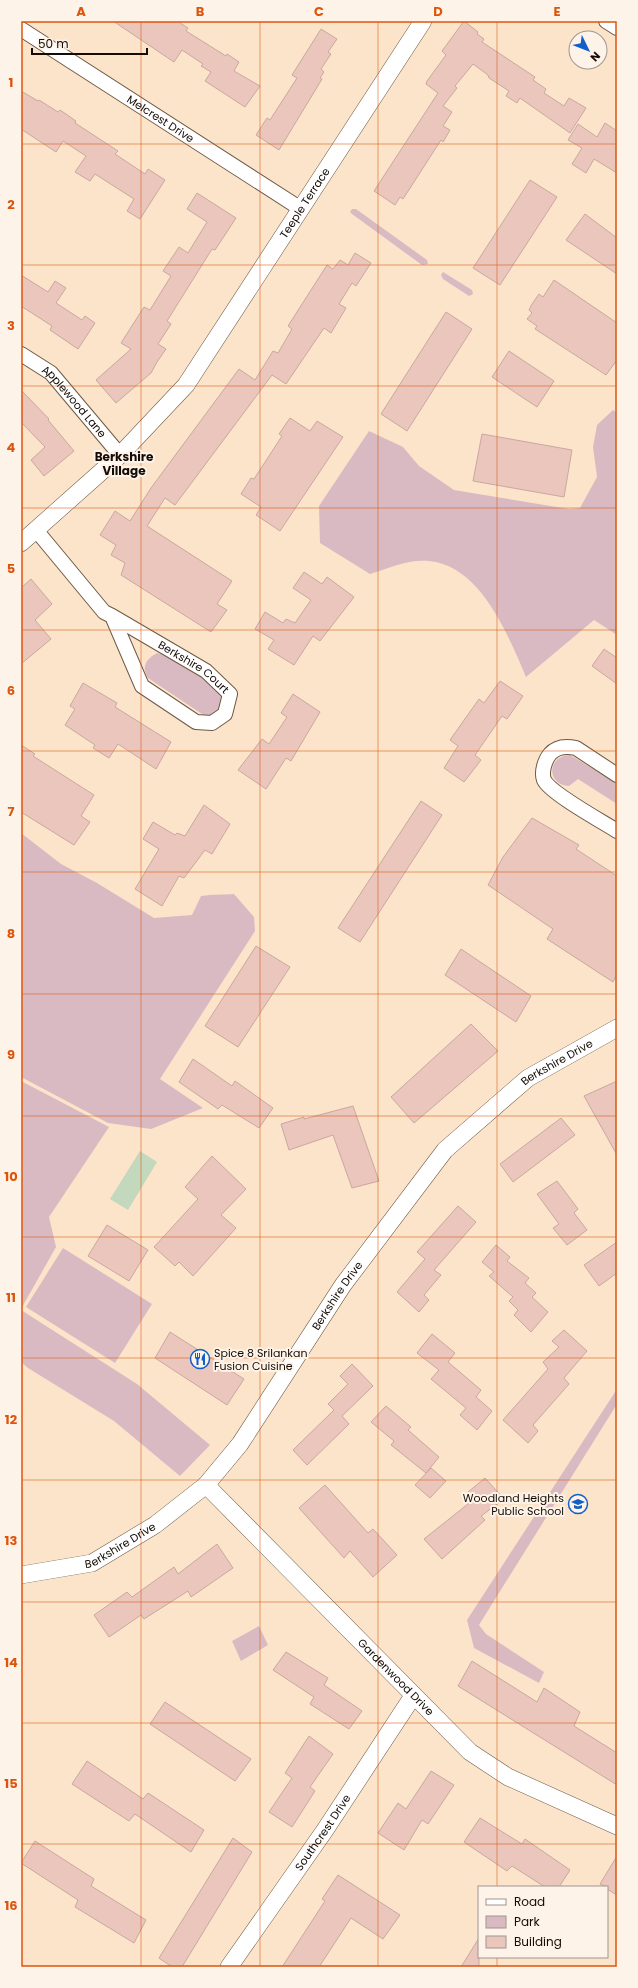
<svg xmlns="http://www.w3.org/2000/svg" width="638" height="1988" font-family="Poppins,sans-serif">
	<rect width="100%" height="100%" fill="#fbe4ca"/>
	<g fill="#dabac2">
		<path d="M352 209H356L427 260 428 264 422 265 352 214 350 212Z"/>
		<path d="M443 272 472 290 473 294 469 296 443 279 441 275Z"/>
		<path d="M613 410 617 413V635L594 620 526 677C508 635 481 566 429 561 409 559 389 568 370 574L320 543 319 506 369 431 403 447 419 466 454 490 569 509 580 508 597 477 593 447 597 425Z"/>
		<path d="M157 653 168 656 216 686 225 698 220 711 211 716H205L148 678C141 667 146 659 157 653Z"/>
		<path d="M570 755 617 783V804L578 779 569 786C546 785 547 756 570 755Z"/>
		<path d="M21 833 61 864 97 883 154 918 192 915 201 896C213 894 222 895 234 894L254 917 255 931 160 1079 203 1108 151 1129 108 1123 21 1077Z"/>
		<path d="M21 1081 109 1127 49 1217 56 1247 21 1309Z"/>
		<path d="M63 1248 152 1304 115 1363 26 1307Z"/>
		<path d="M21 1310 137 1384 210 1445 180 1476 114 1421 28 1368 21 1362Z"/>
		<path d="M617 1389V1404L479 1625 486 1634 544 1672 539 1683 474 1648 467 1620Z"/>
		<path d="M259 1626 268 1645 241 1661 232 1641Z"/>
	</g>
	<path fill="#c3d8bc" d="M140 1151 157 1162 128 1210 110 1199Z"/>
	<g fill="#eac6bd" stroke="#caa89f">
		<path d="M113 21H177L188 28 186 31 226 56 227 54 239 62 234 71 260 86 245 107 205 81 211 72 201 66 203 64 182 50 174 62Z"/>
		<path d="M464 21 478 32 477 34 484 39 482 42 535 77 533 80 546 89 544 93 564 106 569 98 586 108 570 133 520 98 517 103 506 96 509 91 489 78 488 75 473 64 455 86 457 88 443 106 452 112 443 126 450 130 443 142 441 140 403 199 400 197 395 205 374 191 438 93 426 84 427 81 446 55 442 51Z"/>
		<path d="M321 29 337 39 328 52 331 54 321 69 324 72 320 78 322 79 279 150 256 135 267 118 270 120 297 78 292 75Z"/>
		<path d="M21 91 38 101 39 100 58 112 60 110 76 121 75 123 118 151 115 154 145 174 148 169 165 180 140 219 127 211 134 199 95 174 90 181 75 172 86 156 63 141 56 152 21 129Z"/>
		<path d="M605 123 617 131V173L594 159 586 173 572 164 582 148 568 140 578 124 597 137Z"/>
		<path d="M530 180 557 197 500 285 473 268Z"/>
		<path d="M197 193 236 218 215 250 212 249 167 321 171 324 158 344 166 349 157 362 151 373 116 403 96 380 131 349 121 343 144 307 150 310 171 276 163 271 179 247 188 253 207 222 187 209Z"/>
		<path d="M585 214 617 238V274L566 240Z"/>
		<path d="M355 253 371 263 356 286 352 283 339 304 346 308 331 333 324 328 286 384 272 375 175 505 165 498 147 526 232 581 217 604 227 610 211 632 121 575 125 563 111 555 116 545 100 535 115 511 130 521 151 488 239 369 255 380 273 351 278 353 292 329 288 326 327 265 333 269 340 260 348 265Z"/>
		<path d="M21 275 48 292 55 281 66 288 56 303 82 320 85 316 95 323 78 349 50 330 52 326 21 306Z"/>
		<path d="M554 280 617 323V360L606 375 535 329 537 326 527 319 532 313 529 310 532 304 539 294 543 297Z"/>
		<path d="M446 312 472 329 407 431 381 414Z"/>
		<path d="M509 351 554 381 537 407 492 377Z"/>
		<path d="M21 390 49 419 48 420 74 451 44 476 31 460 45 447 21 422Z"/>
		<path d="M290 418 310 431 317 421 343 437 280 531 256 515 261 507 241 494 251 478 254 479 282 436 279 434Z"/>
		<path d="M482 434 572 450 564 497 473 481Z"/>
		<path d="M304 572 322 584 327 577 354 597 320 641 313 636 294 665 268 649 274 640 255 629 265 612 283 623 286 619 295 623 311 600 293 588Z"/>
		<path d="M31 579 52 604 35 620 51 639 21 664V588Z"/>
		<path d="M604 649 617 658V684L592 666Z"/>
		<path d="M500 681 523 696 507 719 502 716 475 755 481 760 464 782 444 768 458 746 450 740 479 699 484 703Z"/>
		<path d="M83 683 117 703 115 707 171 742 156 769 118 744 109 758 93 748 95 745 65 725 75 709 70 706Z"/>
		<path d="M293 694 320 712 291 761 286 758 266 789 238 770 262 739 269 744 287 717 281 713Z"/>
		<path d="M21 745 35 754 33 756 94 795 81 816 90 822 74 845 21 812Z"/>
		<path d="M421 801 442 815 360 942 338 928Z"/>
		<path d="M204 805 230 824 212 854 205 850 184 878 179 876 162 906 135 889 159 849 143 839 153 822 175 835 177 833 185 836Z"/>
		<path d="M532 818 579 845 576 849 617 876V974L613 982 547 939 553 929 488 885 503 857Z"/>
		<path d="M256 946 290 967 238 1047 205 1026Z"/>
		<path d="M461 949 531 996 516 1022 445 975Z"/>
		<path d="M471 1024 498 1051 414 1123 391 1097Z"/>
		<path d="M193 1059 232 1086 235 1081 273 1108 259 1128 222 1105 218 1109 179 1082Z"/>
		<path d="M617 1081V1155L584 1096Z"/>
		<path d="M353 1106 379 1181 352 1188 333 1135 289 1150 281 1124 304 1117V1119Z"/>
		<path d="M561 1118 575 1135 513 1182 500 1164Z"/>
		<path d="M212 1156 246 1189 221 1215 236 1228 193 1276 179 1262 175 1266 154 1247 198 1199 185 1187Z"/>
		<path d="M557 1181 578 1209 574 1213 587 1230 567 1245 553 1228 559 1224 537 1194Z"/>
		<path d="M458 1206 476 1222 434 1270 441 1275 424 1295 429 1300 419 1312 397 1292 425 1259 417 1252Z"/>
		<path d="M107 1225 148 1250 129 1281 88 1256Z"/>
		<path d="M617 1242V1273L599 1286 584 1265Z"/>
		<path d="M496 1245 510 1257 507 1261 529 1278 525 1283 536 1293 532 1297 548 1312 531 1332 514 1315 518 1310 509 1301 513 1297 489 1276 494 1272 482 1262Z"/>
		<path d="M564 1330 587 1351 564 1378 569 1384 533 1425 538 1431 528 1443 503 1420 548 1369 543 1362 559 1347 552 1341Z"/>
		<path d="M170 1332 244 1379 227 1405 155 1358Z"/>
		<path d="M432 1334 455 1353 448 1362 481 1390 476 1397 492 1411 477 1430 460 1415 466 1408 431 1379 439 1370 417 1353Z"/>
		<path d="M352 1364 373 1386 342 1416 349 1424 307 1465 293 1450 334 1410 328 1404 348 1384 340 1376Z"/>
		<path d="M386 1406 411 1427 408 1430 439 1457 426 1473 391 1445 394 1441 371 1422Z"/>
		<path d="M431 1468 446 1481 430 1498 415 1485Z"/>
		<path d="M485 1478 504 1499 481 1516 485 1520 442 1559 424 1539 468 1504 462 1497Z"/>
		<path d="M325 1485 368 1533 373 1529 397 1555 373 1577 350 1551 344 1558 299 1508Z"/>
		<path d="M217 1544 233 1568 191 1597 188 1591 144 1619 141 1615 109 1637 94 1615 127 1592 132 1597 174 1567 178 1574Z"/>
		<path d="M286 1652 328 1678 324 1685 362 1711 349 1729 310 1704 314 1697 273 1670Z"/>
		<path d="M472 1661 537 1702 544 1688 580 1712 574 1726 617 1753V1785L458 1686Z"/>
		<path d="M165 1702 251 1759 235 1781 150 1724Z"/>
		<path d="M309 1736 333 1754 310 1787 315 1791 292 1827 269 1812 292 1778 285 1773Z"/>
		<path d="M87 1761 143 1799 148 1793 204 1830 191 1852 135 1814 129 1821 72 1784Z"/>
		<path d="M431 1771 454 1785 428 1824 422 1820 404 1850 378 1833 398 1803 406 1809Z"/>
		<path d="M480 1818 522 1844 525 1839 570 1870 559 1887H545L512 1866 507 1871 464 1842Z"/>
		<path d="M233 1838 252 1852 182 1967H172L159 1958Z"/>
		<path d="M35 1841 94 1879 91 1886 146 1920 134 1943 75 1907 78 1900 21 1863Z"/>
		<path d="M617 1856V1895L607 1889V1887L600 1884Z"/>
		<path d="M338 1875 400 1915 383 1939 351 1918 319 1967H282L325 1901 322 1899Z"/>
		<path d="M479 1938V1967H461Z"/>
	</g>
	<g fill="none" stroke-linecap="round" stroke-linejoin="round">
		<defs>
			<g id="minor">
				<path d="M606 21 617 28"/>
				<path id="s1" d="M21 29 301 209"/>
				<path id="s2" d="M21 354 51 373 120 455"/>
				<path id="s3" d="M36 530 104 612 112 616 206 671 230 694 225 714 212 723 196 722 142 686 112 616"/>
				<path d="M617 775 576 748C567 746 557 746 550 754 545 760 541 772 544 780 550 793 603 822 617 831"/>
			</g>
			<g id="tertiary">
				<path id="s4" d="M21 543 120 455 186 385 423 21"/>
				<path id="s5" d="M206 1485 470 1752 508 1777 617 1826"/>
				<path id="s6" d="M21 1575 92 1563 155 1525 206 1485 240 1444 343 1285 445 1150 528 1078 617 1028"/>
				<path id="s7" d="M229 1967 325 1830 413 1696"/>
			</g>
		</defs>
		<use href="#minor" stroke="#6e5a44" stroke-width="16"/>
		<use href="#tertiary" stroke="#6e5a44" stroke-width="18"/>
		<use href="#minor" stroke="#fff" stroke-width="14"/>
		<use href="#tertiary" stroke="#fff" stroke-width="17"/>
	</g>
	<path fill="none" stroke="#dd550c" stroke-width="1" stroke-opacity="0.55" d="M141 21V1967M260 21V1967M378 21V1967M497 21V1887M21 144H617M21 265H617M21 386H617M21 508H617M21 630H617M21 751H617M21 872H617M21 994H617M21 1116H617M21 1237H617M21 1358H617M21 1480H617M21 1602H617M21 1723H617M21 1844H617M497 1957V1967"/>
	<defs>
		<symbol id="restaurant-ring" viewBox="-11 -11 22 22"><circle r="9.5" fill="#fdf3e9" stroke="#115fc9" stroke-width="1.5"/><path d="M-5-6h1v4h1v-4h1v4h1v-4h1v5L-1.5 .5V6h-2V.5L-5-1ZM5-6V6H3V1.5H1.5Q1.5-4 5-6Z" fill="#115fc9"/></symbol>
		<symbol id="school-ring" viewBox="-11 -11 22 22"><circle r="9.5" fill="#fdf3e9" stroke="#115fc9" stroke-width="1.5"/><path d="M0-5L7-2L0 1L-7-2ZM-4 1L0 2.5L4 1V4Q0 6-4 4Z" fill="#115fc9"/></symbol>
	</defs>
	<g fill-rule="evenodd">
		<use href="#restaurant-ring" x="189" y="1348" width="22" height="22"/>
		<use href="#school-ring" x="567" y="1493" width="22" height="22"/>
	</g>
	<g text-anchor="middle" stroke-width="4" stroke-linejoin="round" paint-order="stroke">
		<g font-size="11" fill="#130b04" stroke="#fdf3e9">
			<text dy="4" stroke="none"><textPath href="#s1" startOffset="166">Melcrest Drive</textPath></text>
			<text dy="4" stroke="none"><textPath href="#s4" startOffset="446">Teeple Terrace</textPath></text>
			<text dy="4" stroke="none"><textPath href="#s2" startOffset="72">Applewood Lane</textPath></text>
			<text dy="4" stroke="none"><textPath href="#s3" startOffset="212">Berkshire Court</textPath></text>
			<text dy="4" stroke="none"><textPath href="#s6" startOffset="765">Berkshire Drive</textPath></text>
			<text dy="4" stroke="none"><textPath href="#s6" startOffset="441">Berkshire Drive</textPath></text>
			<text dy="4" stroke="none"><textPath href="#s6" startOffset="105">Berkshire Drive</textPath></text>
			<text dy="4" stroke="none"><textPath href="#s5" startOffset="270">Gardenwood Drive</textPath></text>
			<text dy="4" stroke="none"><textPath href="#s7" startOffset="164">Southcrest Drive</textPath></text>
		</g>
		<g font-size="11" fill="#130b04" stroke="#fdf3e9" text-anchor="start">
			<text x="214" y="1357">Spice 8 Srilankan<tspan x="214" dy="13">Fusion Cuisine</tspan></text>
			<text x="564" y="1502" text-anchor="end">Woodland Heights<tspan x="564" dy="13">Public School</tspan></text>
		</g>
		<g font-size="12" font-weight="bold" fill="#130b04" stroke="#fdf3e9">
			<text x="124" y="461">Berkshire<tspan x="124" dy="14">Village</tspan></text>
		</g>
	</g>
	<rect width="638" height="1988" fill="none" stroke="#fdf3e9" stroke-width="44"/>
	<rect x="478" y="1886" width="130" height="72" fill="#fdf3e9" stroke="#9f968d"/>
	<rect x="486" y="1899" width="20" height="6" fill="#ffffff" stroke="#9f968d"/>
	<text x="514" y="1906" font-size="12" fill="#130b04">Road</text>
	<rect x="486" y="1916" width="20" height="12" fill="#dabac2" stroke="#9f968d"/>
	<text x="514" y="1926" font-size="12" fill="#130b04">Park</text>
	<rect x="486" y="1936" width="20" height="12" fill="#eac6bd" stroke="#9f968d"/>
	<text x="514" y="1946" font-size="12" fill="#130b04">Building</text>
	<g transform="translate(588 50) rotate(133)"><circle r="19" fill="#fdf3e9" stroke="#9f968d"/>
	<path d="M0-3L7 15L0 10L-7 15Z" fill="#115fc9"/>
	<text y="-6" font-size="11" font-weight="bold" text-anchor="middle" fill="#130b04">N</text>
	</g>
	<path d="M32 48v6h115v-6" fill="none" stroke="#130b04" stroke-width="2"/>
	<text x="38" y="48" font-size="12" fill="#130b04" stroke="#fdf3e9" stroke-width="3" paint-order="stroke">50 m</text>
	<rect x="22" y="22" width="594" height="1944" fill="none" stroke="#dd550c" stroke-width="1.5"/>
	<g font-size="13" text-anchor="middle" font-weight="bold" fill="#dd550c">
		<text x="81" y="16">A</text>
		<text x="200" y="16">B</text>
		<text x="319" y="16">C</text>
		<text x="438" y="16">D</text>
		<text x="557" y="16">E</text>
		<text x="11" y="87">1</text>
		<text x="11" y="209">2</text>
		<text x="11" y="330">3</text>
		<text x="11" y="452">4</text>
		<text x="11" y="573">5</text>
		<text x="11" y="695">6</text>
		<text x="11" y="816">7</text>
		<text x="11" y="938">8</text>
		<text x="11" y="1059">9</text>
		<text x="11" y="1181">10</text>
		<text x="11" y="1302">11</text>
		<text x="11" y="1424">12</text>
		<text x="11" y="1545">13</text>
		<text x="11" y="1667">14</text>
		<text x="11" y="1788">15</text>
		<text x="11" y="1910">16</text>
	</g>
</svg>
